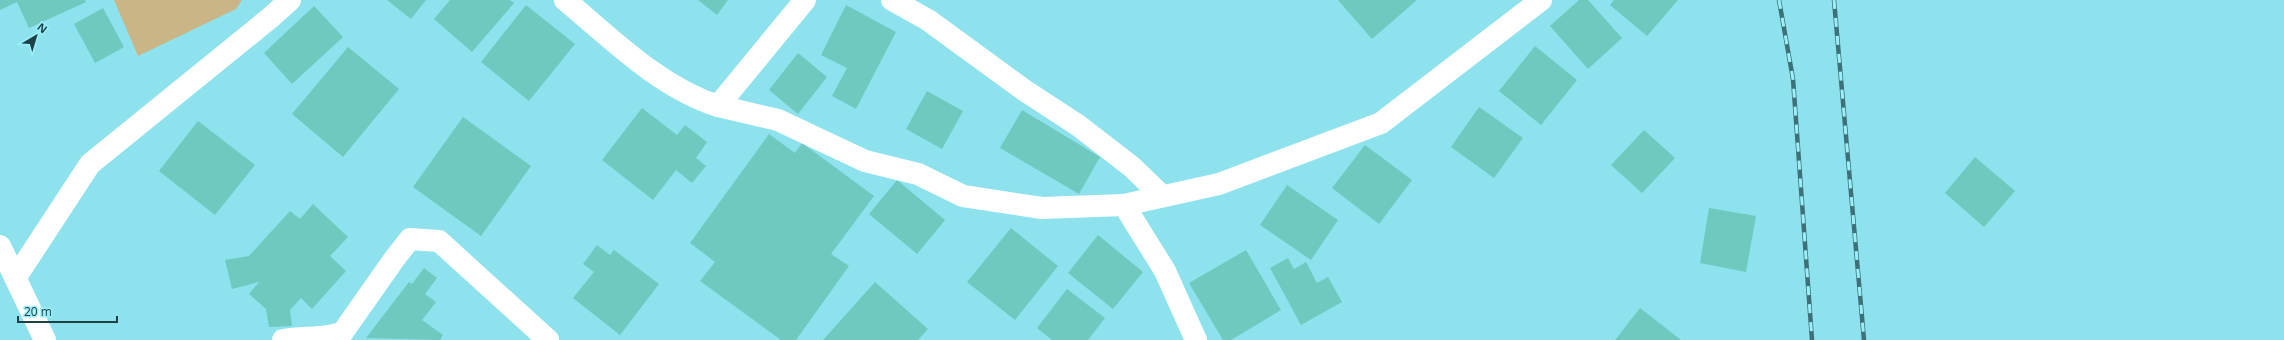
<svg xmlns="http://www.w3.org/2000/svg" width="2284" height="340" font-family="'Open Sans',sans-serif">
	<rect width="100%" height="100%" fill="#8de2ed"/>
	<path fill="#cab587" d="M114 0H242L236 9 138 56Z"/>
	<g fill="#70c9bf">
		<path d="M0 0H85L86 2 29 28 17 2 0 10Z"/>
		<path d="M387 0H426L411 19Z"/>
		<path d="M450 0H510L514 3 472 52 434 19Z"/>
		<path d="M698 0H728L717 15Z"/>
		<path d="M1338 0H1417L1372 39Z"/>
		<path d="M1579 0H1588L1622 38 1588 69 1550 26Z"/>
		<path d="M1614 0H1678L1647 36 1610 5Z"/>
		<path d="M526 5 575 44 529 101 481 62Z"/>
		<path d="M846 5 896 32 856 109 832 96 847 68 821 55Z"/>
		<path d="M314 6 343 37 292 84 264 53Z"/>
		<path d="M103 8 124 47 95 63 74 24Z"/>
		<path d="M1535 46 1577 80 1541 125 1499 91Z"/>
		<path d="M348 47 399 89 343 157 292 114Z"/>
		<path d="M798 53 827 77 798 114 769 90Z"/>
		<path d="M927 91 963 111 942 149 906 129Z"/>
		<path d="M1479 107 1523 138 1494 178 1451 147Z"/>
		<path d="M642 108 677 135 685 125 707 142 696 158 706 166 692 183 676 170 653 200 602 160Z"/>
		<path d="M1022 110 1100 157 1079 194 1000 148Z"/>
		<path d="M463 117 531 166 481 236 413 187Z"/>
		<path d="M198 121 255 165 215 215 159 171Z"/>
		<path d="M1644 130 1675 158 1642 193 1611 165Z"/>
		<path d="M769 134 795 153 802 143 874 196 831 254 849 266 796 340H781L700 281 715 262 690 243Z"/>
		<path d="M1365 145 1412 180 1379 224 1332 188Z"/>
		<path d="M1975 157 2015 191 1984 227 1945 193Z"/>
		<path d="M897 180 945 220 917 254 869 214Z"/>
		<path d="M1287 185 1338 220 1311 260 1260 225Z"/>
		<path d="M313 204 348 237 330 256 346 271 312 309 301 298 290 310 292 326 269 327 266 309 249 294 259 282 232 289 225 260 249 256 290 211 300 219Z"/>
		<path d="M1709 208 1756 216 1746 272 1700 263Z"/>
		<path d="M1011 228 1058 266 1015 320 967 282Z"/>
		<path d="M1098 235 1143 272 1113 309 1068 273Z"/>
		<path d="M597 245 610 255 614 250 659 284 620 335 573 298 594 272 583 264Z"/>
		<path d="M1246 250 1281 310 1231 340H1223L1189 283Z"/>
		<path d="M1288 258 1294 269 1306 262 1317 283 1328 277 1342 302 1301 325 1270 268Z"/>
		<path d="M424 268 437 278 425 294 436 302 422 320 443 335 440 340 366 338 409 282 412 284Z"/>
		<path d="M875 282 928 329 918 340H823Z"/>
		<path d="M1067 289 1105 318 1088 340H1052L1037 328Z"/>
		<path d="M1640 308 1681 340H1615Z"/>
	</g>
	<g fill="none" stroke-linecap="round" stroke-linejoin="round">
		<g stroke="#fff" stroke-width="22">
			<path d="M565 0C612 39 659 87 718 106L805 0"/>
			<path d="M892 0 928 20 1024 90 1079 126 1132 167 1162 196"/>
			<path d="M718 106 778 120 865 161 918 174 963 196 1042 208 1124 205"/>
			<path d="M16 277 90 164 270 18 290 0"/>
			<path d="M283 340C303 336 326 340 343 332L395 258 410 239 439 241 548 340"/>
			<path d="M1196 340 1165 271 1124 205 1219 184 1381 123 1541 0"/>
		</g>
		<path stroke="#fff" stroke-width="22" d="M0 246 45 340"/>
		<defs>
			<g id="rail">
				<path d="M1779 0 1793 79 1812 340"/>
				<path d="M1834 0 1864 340"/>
			</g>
		</defs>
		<use href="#rail" stroke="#3e7077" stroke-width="4.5"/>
		<use href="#rail" stroke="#9aeffa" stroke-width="3" stroke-dasharray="9" stroke-linecap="butt"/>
	</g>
	<g transform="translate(36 36) rotate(38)" stroke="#9aeffa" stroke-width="3" paint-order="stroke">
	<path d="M0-3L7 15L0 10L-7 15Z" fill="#1e4146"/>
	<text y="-6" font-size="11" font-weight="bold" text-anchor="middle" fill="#1e4146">N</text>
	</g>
	<path d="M18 316v6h99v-6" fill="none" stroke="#1e4146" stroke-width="2"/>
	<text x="24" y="316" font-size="12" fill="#1e4146" stroke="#9aeffa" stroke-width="3" paint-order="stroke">20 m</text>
</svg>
